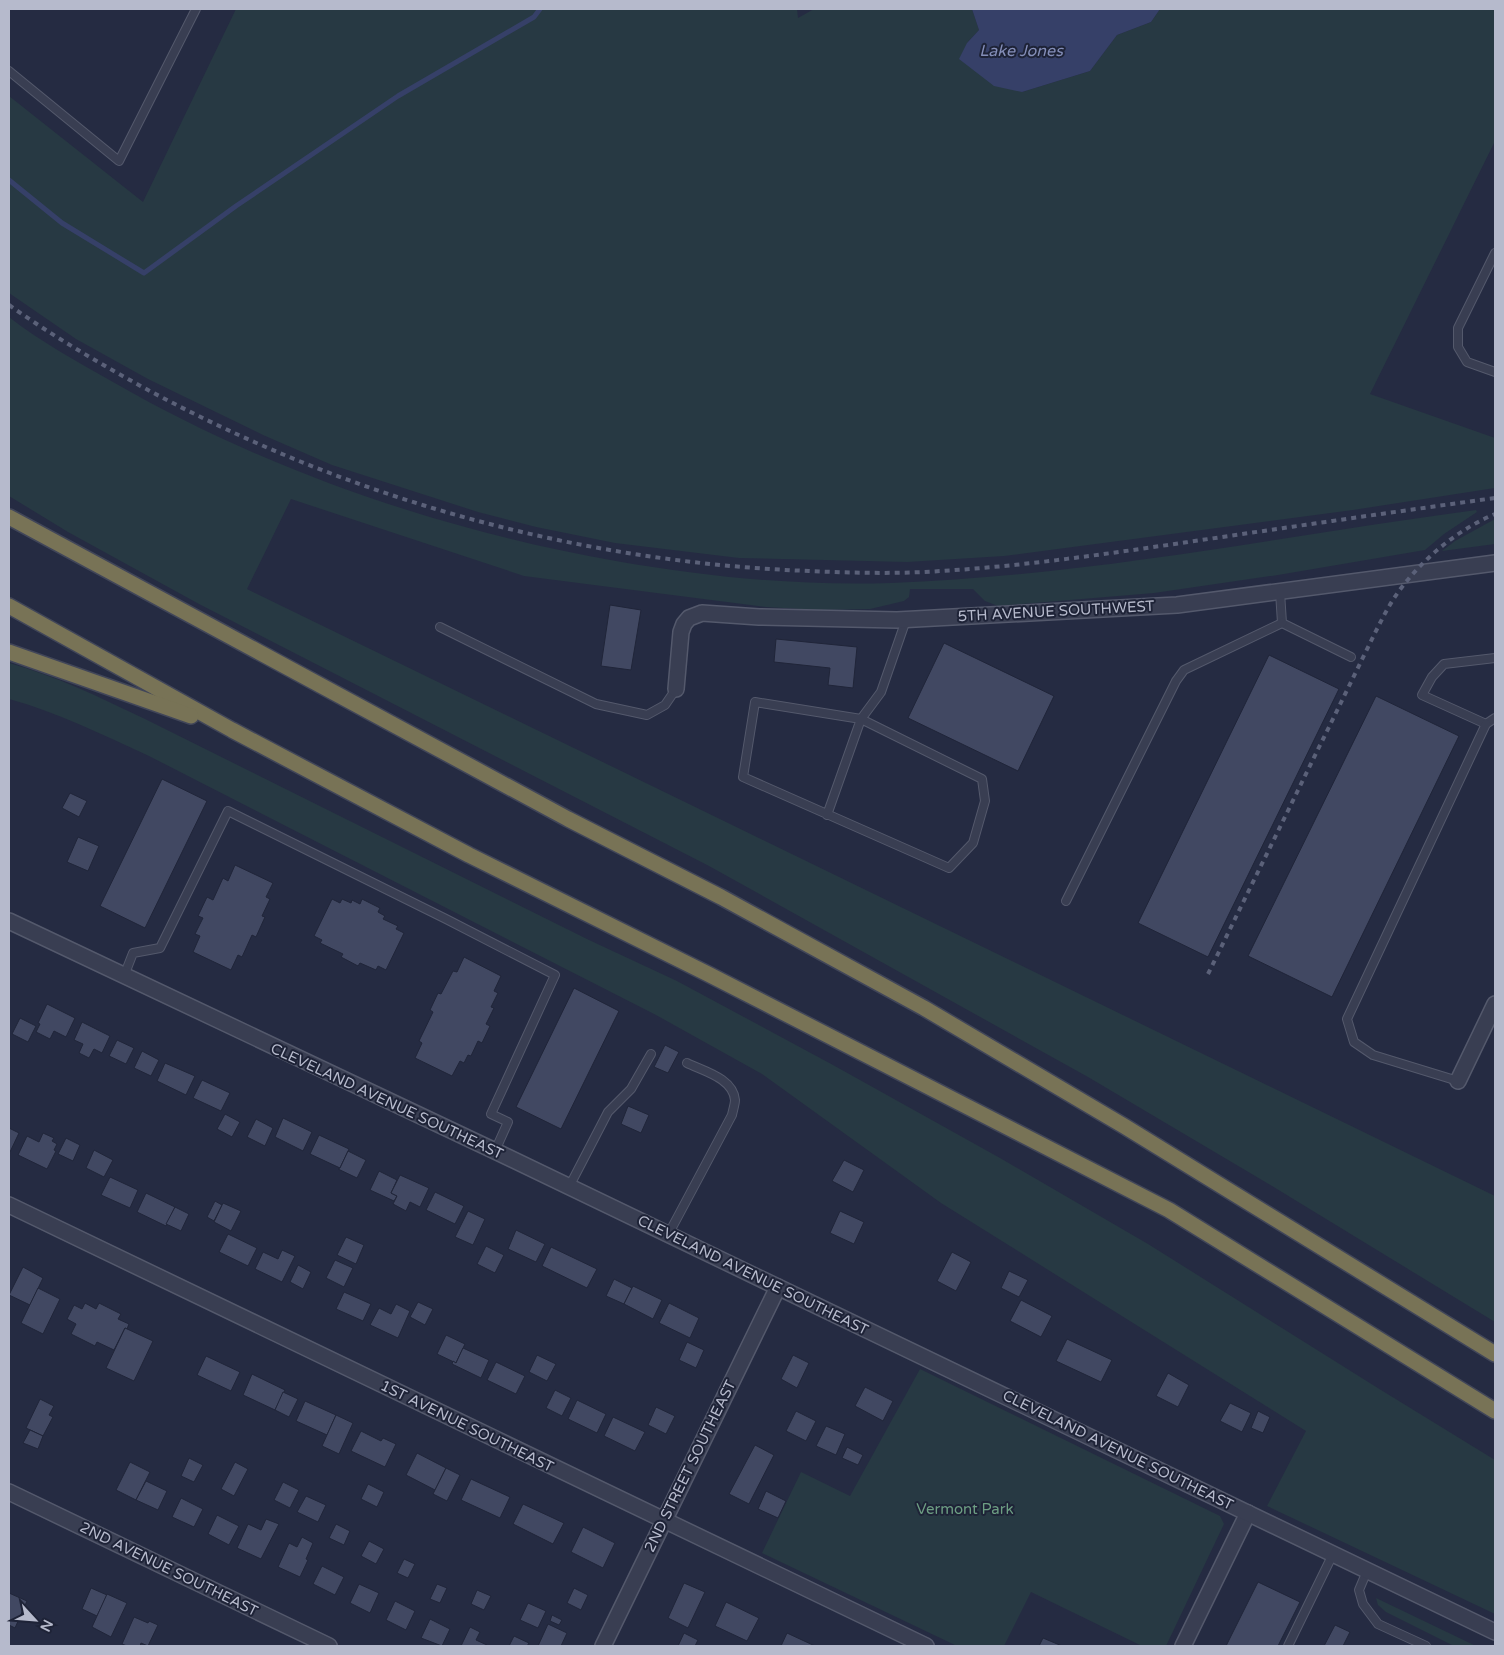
<svg xmlns="http://www.w3.org/2000/svg" width="1504" height="1655" font-family="'Varela Round',sans-serif">
	<rect width="100%" height="100%" fill="#252b42"/>
	<g fill="#273943">
		<path d="M236 9H797L798 18 814 9H972L979 30 967 43 1022 92 1090 71 1117 35 1151 22 1160 9H1495V141L1370 394 1495 438V488L1353 510 1004 556 907 562 739 558 615 543 536 527 478 512 332 465 263 435 148 379 76 339 9 293V96L143 202Z"/>
		<path d="M9 317C41 342 78 362 113 382 268 471 441 530 616 561 707 577 799 586 891 583 1088 576 1282 536 1476 510L1477 512 1444 534 1425 550 1278 575 1154 593 998 606 985 601 973 589H910L909 597 904 601 870 609 818 610 766 607 524 576 291 499 247 589 1495 1196V1322L1267 1183 1088 1077 709 866 199 604 68 532 9 496Z"/>
		<path d="M1495 519V544L1442 551 1455 541Z"/>
		<path d="M9 663C56 676 99 697 143 718L589 940 677 981 833 1065 1000 1158 1148 1244 1381 1390 1495 1460V1614L1267 1506 1306 1431 941 1203 762 1074 656 1015 149 756C103 735 57 712 9 699Z"/>
		<path d="M920 1369 1220 1516 1224 1524 1166 1646H1142L1031 1592 1004 1646H957L762 1553 801 1472 850 1496Z"/>
		<path d="M1376 1598 1476 1646H1454L1386 1612 1378 1605Z"/>
	</g>
	<path fill="#364068" d="M972 9H1160L1151 22 1117 35 1090 71 1022 92 994 86 959 59 967 43 979 30Z"/>
	<g fill="none" stroke-linecap="round" stroke-linejoin="round">
		<path stroke="#364068" stroke-width="5" d="M9 180 62 223 144 273 236 206 398 96 534 17 540 9"/>
	</g>
	<g fill="#414862" stroke="#202539">
		<path d="M610 605 641 610 631 670 601 666Z"/>
		<path d="M776 639 857 647 853 688 828 685 830 668 774 662Z"/>
		<path d="M944 643 1054 696 1018 771 908 718Z"/>
		<path d="M1269 655 1339 689 1208 957 1138 923Z"/>
		<path d="M1376 696 1459 736 1332 997 1248 956Z"/>
		<path d="M162 779 207 801 145 928 100 906Z"/>
		<path d="M70 793 87 801 79 817 62 808Z"/>
		<path d="M78 837 99 846 88 871 67 862Z"/>
		<path d="M235 865 273 883 266 897 270 899 262 916 265 917 256 937 252 935 242 957 238 955 231 970 193 952 200 936 195 934 203 918 198 916 207 897 213 900 223 878 228 881Z"/>
		<path d="M332 899 340 903 342 899 351 903 352 900 360 904 362 899 380 908 378 912 385 916 383 919 398 926 396 929 404 933 386 970 378 966 376 970 360 963 358 966 341 957 343 954 320 943 322 940 314 936Z"/>
		<path d="M464 957 501 976 494 991 498 993 491 1007 494 1008 486 1024 490 1026 482 1043 478 1041 471 1056 468 1055 464 1063 460 1061 452 1076 415 1058 422 1043 419 1041 433 1012 430 1010 438 993 441 994 453 971 457 972Z"/>
		<path d="M574 988 619 1011 561 1129 516 1107Z"/>
		<path d="M47 1004 75 1018 66 1037 54 1031 50 1039 36 1032 40 1024 38 1023Z"/>
		<path d="M20 1018 36 1026 28 1042 12 1034Z"/>
		<path d="M82 1022 110 1036 102 1053 94 1049 89 1058 79 1053 83 1044 74 1040Z"/>
		<path d="M117 1040 134 1048 126 1064 109 1056Z"/>
		<path d="M665 1045 679 1052 668 1073 654 1067Z"/>
		<path d="M142 1051 159 1060 151 1076 134 1068Z"/>
		<path d="M165 1063 195 1076 186 1095 157 1081Z"/>
		<path d="M202 1080 230 1093 221 1111 193 1098Z"/>
		<path d="M628 1106 649 1115 641 1133 621 1124Z"/>
		<path d="M225 1114 240 1122 232 1137 217 1129Z"/>
		<path d="M283 1118 312 1132 303 1151 275 1137Z"/>
		<path d="M256 1119 273 1128 265 1146 247 1137Z"/>
		<path d="M9 1128 19 1133 10 1152 9 1151Z"/>
		<path d="M43 1133 54 1138 52 1141 57 1144 54 1150 56 1151 47 1169 18 1155 27 1136 39 1142Z"/>
		<path d="M319 1135 349 1149 340 1168 310 1154Z"/>
		<path d="M66 1138 80 1145 73 1161 58 1154Z"/>
		<path d="M94 1150 113 1160 104 1177 86 1168Z"/>
		<path d="M348 1151 366 1160 357 1178 338 1169 340 1168Z"/>
		<path d="M844 1160 864 1170 853 1192 832 1181Z"/>
		<path d="M379 1171 397 1180 391 1193 397 1196 394 1201 370 1190Z"/>
		<path d="M400 1175 429 1188 420 1207 410 1202 406 1211 393 1204 397 1196 391 1193Z"/>
		<path d="M110 1177 138 1190 130 1208 101 1195Z"/>
		<path d="M435 1192 464 1206 455 1224 426 1210Z"/>
		<path d="M146 1193 175 1207 166 1226 137 1212Z"/>
		<path d="M215 1201 222 1205 214 1221 207 1217Z"/>
		<path d="M223 1203 241 1211 231 1231 214 1222Z"/>
		<path d="M175 1207 189 1214 181 1231 166 1224Z"/>
		<path d="M468 1211 485 1219 473 1245 455 1237Z"/>
		<path d="M840 1211 864 1222 854 1244 830 1233Z"/>
		<path d="M516 1230 545 1244 536 1262 508 1249Z"/>
		<path d="M228 1234 257 1248 248 1266 219 1252Z"/>
		<path d="M346 1237 364 1245 356 1264 337 1255Z"/>
		<path d="M486 1246 504 1255 495 1273 477 1264Z"/>
		<path d="M551 1247 597 1269 587 1288 542 1266Z"/>
		<path d="M282 1250 295 1256 282 1282 255 1269 263 1252 278 1259Z"/>
		<path d="M952 1252 971 1262 956 1291 937 1281Z"/>
		<path d="M335 1260 353 1268 344 1287 326 1278Z"/>
		<path d="M298 1265 311 1272 303 1289 290 1282Z"/>
		<path d="M23 1267 43 1278 30 1305 9 1295Z"/>
		<path d="M1009 1271 1028 1280 1019 1297 1001 1288Z"/>
		<path d="M614 1279 632 1288 624 1304 606 1296Z"/>
		<path d="M633 1286 662 1300 653 1319 624 1304Z"/>
		<path d="M38 1288 60 1299 43 1334 21 1323Z"/>
		<path d="M344 1292 371 1304 363 1321 336 1309Z"/>
		<path d="M1021 1300 1052 1316 1041 1337 1010 1321Z"/>
		<path d="M418 1302 433 1309 425 1325 410 1317Z"/>
		<path d="M85 1303 96 1309 99 1303 121 1314 118 1319 129 1324 127 1329 125 1328 114 1350 97 1342 95 1346 71 1334 76 1324 67 1319 74 1305 82 1309Z"/>
		<path d="M669 1303 699 1318 690 1338 659 1323Z"/>
		<path d="M396 1304 410 1311 398 1338 370 1325 379 1308 391 1314Z"/>
		<path d="M125 1328 153 1341 134 1381 106 1368Z"/>
		<path d="M446 1335 465 1344 456 1363 437 1354Z"/>
		<path d="M1067 1339 1112 1360 1101 1382 1056 1361Z"/>
		<path d="M687 1342 704 1350 696 1368 679 1360Z"/>
		<path d="M463 1348 489 1360 481 1378 452 1364 453 1361 456 1363Z"/>
		<path d="M537 1355 556 1364 547 1381 529 1372Z"/>
		<path d="M793 1355 809 1363 797 1388 781 1379Z"/>
		<path d="M206 1356 240 1372 231 1391 197 1375Z"/>
		<path d="M496 1362 525 1376 516 1394 487 1380Z"/>
		<path d="M1168 1373 1189 1385 1178 1407 1156 1396Z"/>
		<path d="M252 1374 285 1390 275 1410 243 1395Z"/>
		<path d="M865 1387 893 1401 883 1421 855 1406Z"/>
		<path d="M555 1390 571 1398 562 1416 546 1408Z"/>
		<path d="M283 1392 298 1399 289 1417 275 1410Z"/>
		<path d="M40 1399 54 1406 49 1415 53 1417 43 1436 26 1428Z"/>
		<path d="M577 1400 606 1414 597 1433 568 1419Z"/>
		<path d="M305 1401 336 1415 327 1435 296 1421Z"/>
		<path d="M1230 1403 1251 1413 1242 1432 1220 1421Z"/>
		<path d="M656 1407 675 1416 666 1434 648 1425Z"/>
		<path d="M796 1411 816 1421 806 1441 786 1431Z"/>
		<path d="M1258 1411 1270 1417 1263 1433 1251 1428Z"/>
		<path d="M336 1415 353 1423 339 1454 322 1446Z"/>
		<path d="M613 1417 645 1432 635 1451 604 1436Z"/>
		<path d="M826 1426 845 1434 836 1455 816 1446Z"/>
		<path d="M30 1430 43 1436 38 1449 23 1443Z"/>
		<path d="M361 1431 381 1441 383 1438 396 1444 385 1467 351 1451Z"/>
		<path d="M755 1445 774 1455 749 1504 729 1494Z"/>
		<path d="M847 1447 863 1455 858 1465 842 1458Z"/>
		<path d="M417 1453 446 1468 435 1490 406 1475Z"/>
		<path d="M189 1458 203 1465 194 1482 181 1476Z"/>
		<path d="M130 1462 150 1472 136 1500 116 1490Z"/>
		<path d="M235 1462 248 1469 234 1496 221 1489Z"/>
		<path d="M446 1468 460 1475 447 1501 433 1494Z"/>
		<path d="M471 1479 510 1497 500 1518 461 1500Z"/>
		<path d="M146 1481 167 1491 158 1510 136 1500Z"/>
		<path d="M283 1482 299 1490 290 1508 274 1500Z"/>
		<path d="M368 1484 384 1492 377 1507 361 1499Z"/>
		<path d="M766 1491 786 1501 778 1518 758 1509Z"/>
		<path d="M306 1496 326 1505 318 1522 297 1512Z"/>
		<path d="M181 1498 203 1509 194 1527 172 1517Z"/>
		<path d="M523 1504 564 1523 553 1544 513 1524Z"/>
		<path d="M217 1515 239 1526 229 1545 208 1534Z"/>
		<path d="M266 1519 279 1524 261 1559 237 1548 248 1524 261 1530Z"/>
		<path d="M336 1524 350 1531 344 1545 329 1538Z"/>
		<path d="M583 1527 615 1543 603 1568 571 1552Z"/>
		<path d="M302 1537 313 1543 306 1559 308 1560 300 1577 278 1567 289 1543 297 1547Z"/>
		<path d="M369 1541 384 1549 376 1564 361 1556Z"/>
		<path d="M404 1559 415 1564 408 1578 397 1573Z"/>
		<path d="M322 1566 344 1577 335 1595 313 1584Z"/>
		<path d="M1258 1582 1300 1602 1278 1646H1226Z"/>
		<path d="M684 1583 705 1592 688 1628 668 1618Z"/>
		<path d="M359 1584 379 1593 370 1613 350 1603Z"/>
		<path d="M437 1584 447 1588 440 1603 430 1599Z"/>
		<path d="M91 1588 107 1595 97 1616 82 1609Z"/>
		<path d="M574 1588 588 1595 581 1610 567 1603Z"/>
		<path d="M477 1590 491 1596 484 1610 471 1604Z"/>
		<path d="M9 1593 27 1601 15 1628 9 1625Z"/>
		<path d="M107 1594 127 1603 111 1637 92 1627Z"/>
		<path d="M395 1601 415 1611 406 1630 386 1620Z"/>
		<path d="M726 1602 759 1618 747 1641 715 1626Z"/>
		<path d="M528 1603 546 1611 538 1628 520 1620Z"/>
		<path d="M552 1615 562 1620 559 1625 550 1621Z"/>
		<path d="M134 1617 148 1623 149 1621 158 1625 148 1646 141 1643 140 1646H127L122 1644Z"/>
		<path d="M430 1619 450 1629 442 1646 421 1638Z"/>
		<path d="M548 1624 567 1633 561 1646H538Z"/>
		<path d="M1335 1625 1350 1632 1343 1646H1324Z"/>
		<path d="M470 1627 480 1632 476 1640 487 1645 486 1646H461Z"/>
		<path d="M684 1633 698 1640 695 1646H678Z"/>
		<path d="M787 1633 815 1646H781Z"/>
		<path d="M514 1636 529 1643 527 1646H509Z"/>
		<path d="M1043 1638 1062 1646H1039Z"/>
	</g>
	<g fill="none" stroke-linecap="round" stroke-linejoin="round">
		<defs>
			<g id="service">
				<path d="M9 71 119 161 196 9"/>
				<path d="M1495 253 1458 328V347L1467 362 1495 372"/>
				<path d="M1280 592 1282 623 1351 657"/>
				<path d="M440 627 596 704 647 715 665 705 676 689"/>
				<path d="M1495 658 1444 664 1432 677 1422 695 1486 724 1495 718"/>
				<path d="M827 815 861 719 982 779 985 801 973 843 949 868 743 777 755 702 861 719 881 692 906 620"/>
				<path d="M1066 901 1176 681 1184 670 1282 623"/>
				<path d="M124 976 133 953 160 948 228 811 446 919 555 975 491 1114 508 1122 495 1151"/>
				<path d="M1458 1081 1373 1055 1354 1042 1347 1019 1486 724"/>
				<path d="M569 1187 608 1112 631 1089 651 1054"/>
				<path d="M668 1235 732 1115C733 1110 735 1104 735 1100 733 1078 703 1071 687 1063"/>
				<path d="M1367 1571 1359 1590 1363 1604 1378 1624 1426 1646"/>
				<path d="M1288 1646 1333 1554"/>
			</g>
			<g id="minor">
				<path d="M9 1205 926 1646"/>
				<path d="M9 1492 329 1646"/>
				<path d="M603 1646 778 1287"/>
				<path d="M1183 1646 1248 1513"/>
			</g>
			<g id="tertiary">
				<path d="M676 689 681 632 684 624 689 618 702 613 759 617 897 620 1177 605 1495 563"/>
				<path d="M9 921 495 1151 1495 1632"/>
				<path d="M1458 1081 1495 1004"/>
			</g>
			<g id="motorway">
				<path d="M9 517 568 819 721 897 924 1008 1124 1126 1495 1354"/>
				<path d="M9 606 232 730 469 855 708 974 1169 1210 1495 1411"/>
				<path d="M9 652 191 716"/>
			</g>
		</defs>
		<use href="#service" stroke="#54596c" stroke-width="10"/>
		<use href="#minor" stroke="#54596c" stroke-width="18"/>
		<use href="#tertiary" stroke="#54596c" stroke-width="18"/>
		<use href="#motorway" stroke="#414659" stroke-width="18"/>
		<use href="#service" stroke="#393e52" stroke-width="8"/>
		<use href="#minor" stroke="#393e52" stroke-width="15"/>
		<use href="#tertiary" stroke="#393e52" stroke-width="15"/>
		<use href="#motorway" stroke="#787356" stroke-width="15"/>
		<g stroke="#5b6179" stroke-width="4" stroke-dasharray="5 5" stroke-linecap="butt">
			<path d="M9 305C47 332 87 356 128 379 336 495 570 562 809 571 853 573 897 574 941 571 1024 566 1106 554 1188 542 1290 527 1393 512 1495 498"/>
			<path d="M1208 974 1375 633C1383 617 1391 601 1402 587 1426 556 1459 529 1495 514"/>
		</g>
	</g>
	<g text-anchor="middle" stroke-width="4" stroke-linejoin="round" paint-order="stroke">
		<g font-size="15" fill="#b6bacc" stroke="#1e2337">
			<text transform="translate(1056 611) rotate(-3)" y="5">5TH AVENUE SOUTHWEST</text>
			<text transform="translate(387 1101) rotate(25)" y="5">CLEVELAND AVENUE SOUTHEAST</text>
			<text transform="translate(753 1275) rotate(26)" y="5">CLEVELAND AVENUE SOUTHEAST</text>
			<text transform="translate(467 1426) rotate(26)" y="5">1ST AVENUE SOUTHEAST</text>
			<text transform="translate(1118 1450) rotate(26)" y="5">CLEVELAND AVENUE SOUTHEAST</text>
			<text transform="translate(690 1466) rotate(-64)" y="5">2ND STREET SOUTHEAST</text>
			<text transform="translate(169 1569) rotate(26)" y="5">2ND AVENUE SOUTHEAST</text>
		</g>
		<g font-size="15" fill="#6d9e83" stroke="#1e2337">
			<text x="965" y="1514">Vermont Park</text>
		</g>
		<g font-size="16" font-style="italic" fill="#848eb8" stroke="#1e2337">
			<text x="1021" y="56">Lake Jones</text>
		</g>
	</g>
	<rect width="1504" height="1655" fill="none" stroke="#b6bacc" stroke-width="20"/>
	<g transform="translate(35 1620) rotate(116)" stroke="#1e2337" stroke-width="4" paint-order="stroke">
	<path d="M0-4L9 19L0 12L-9 19Z" fill="#b6bacc"/>
	<text y="-8" font-size="14" font-weight="bold" text-anchor="middle" fill="#b6bacc">N</text>
	</g>
</svg>
